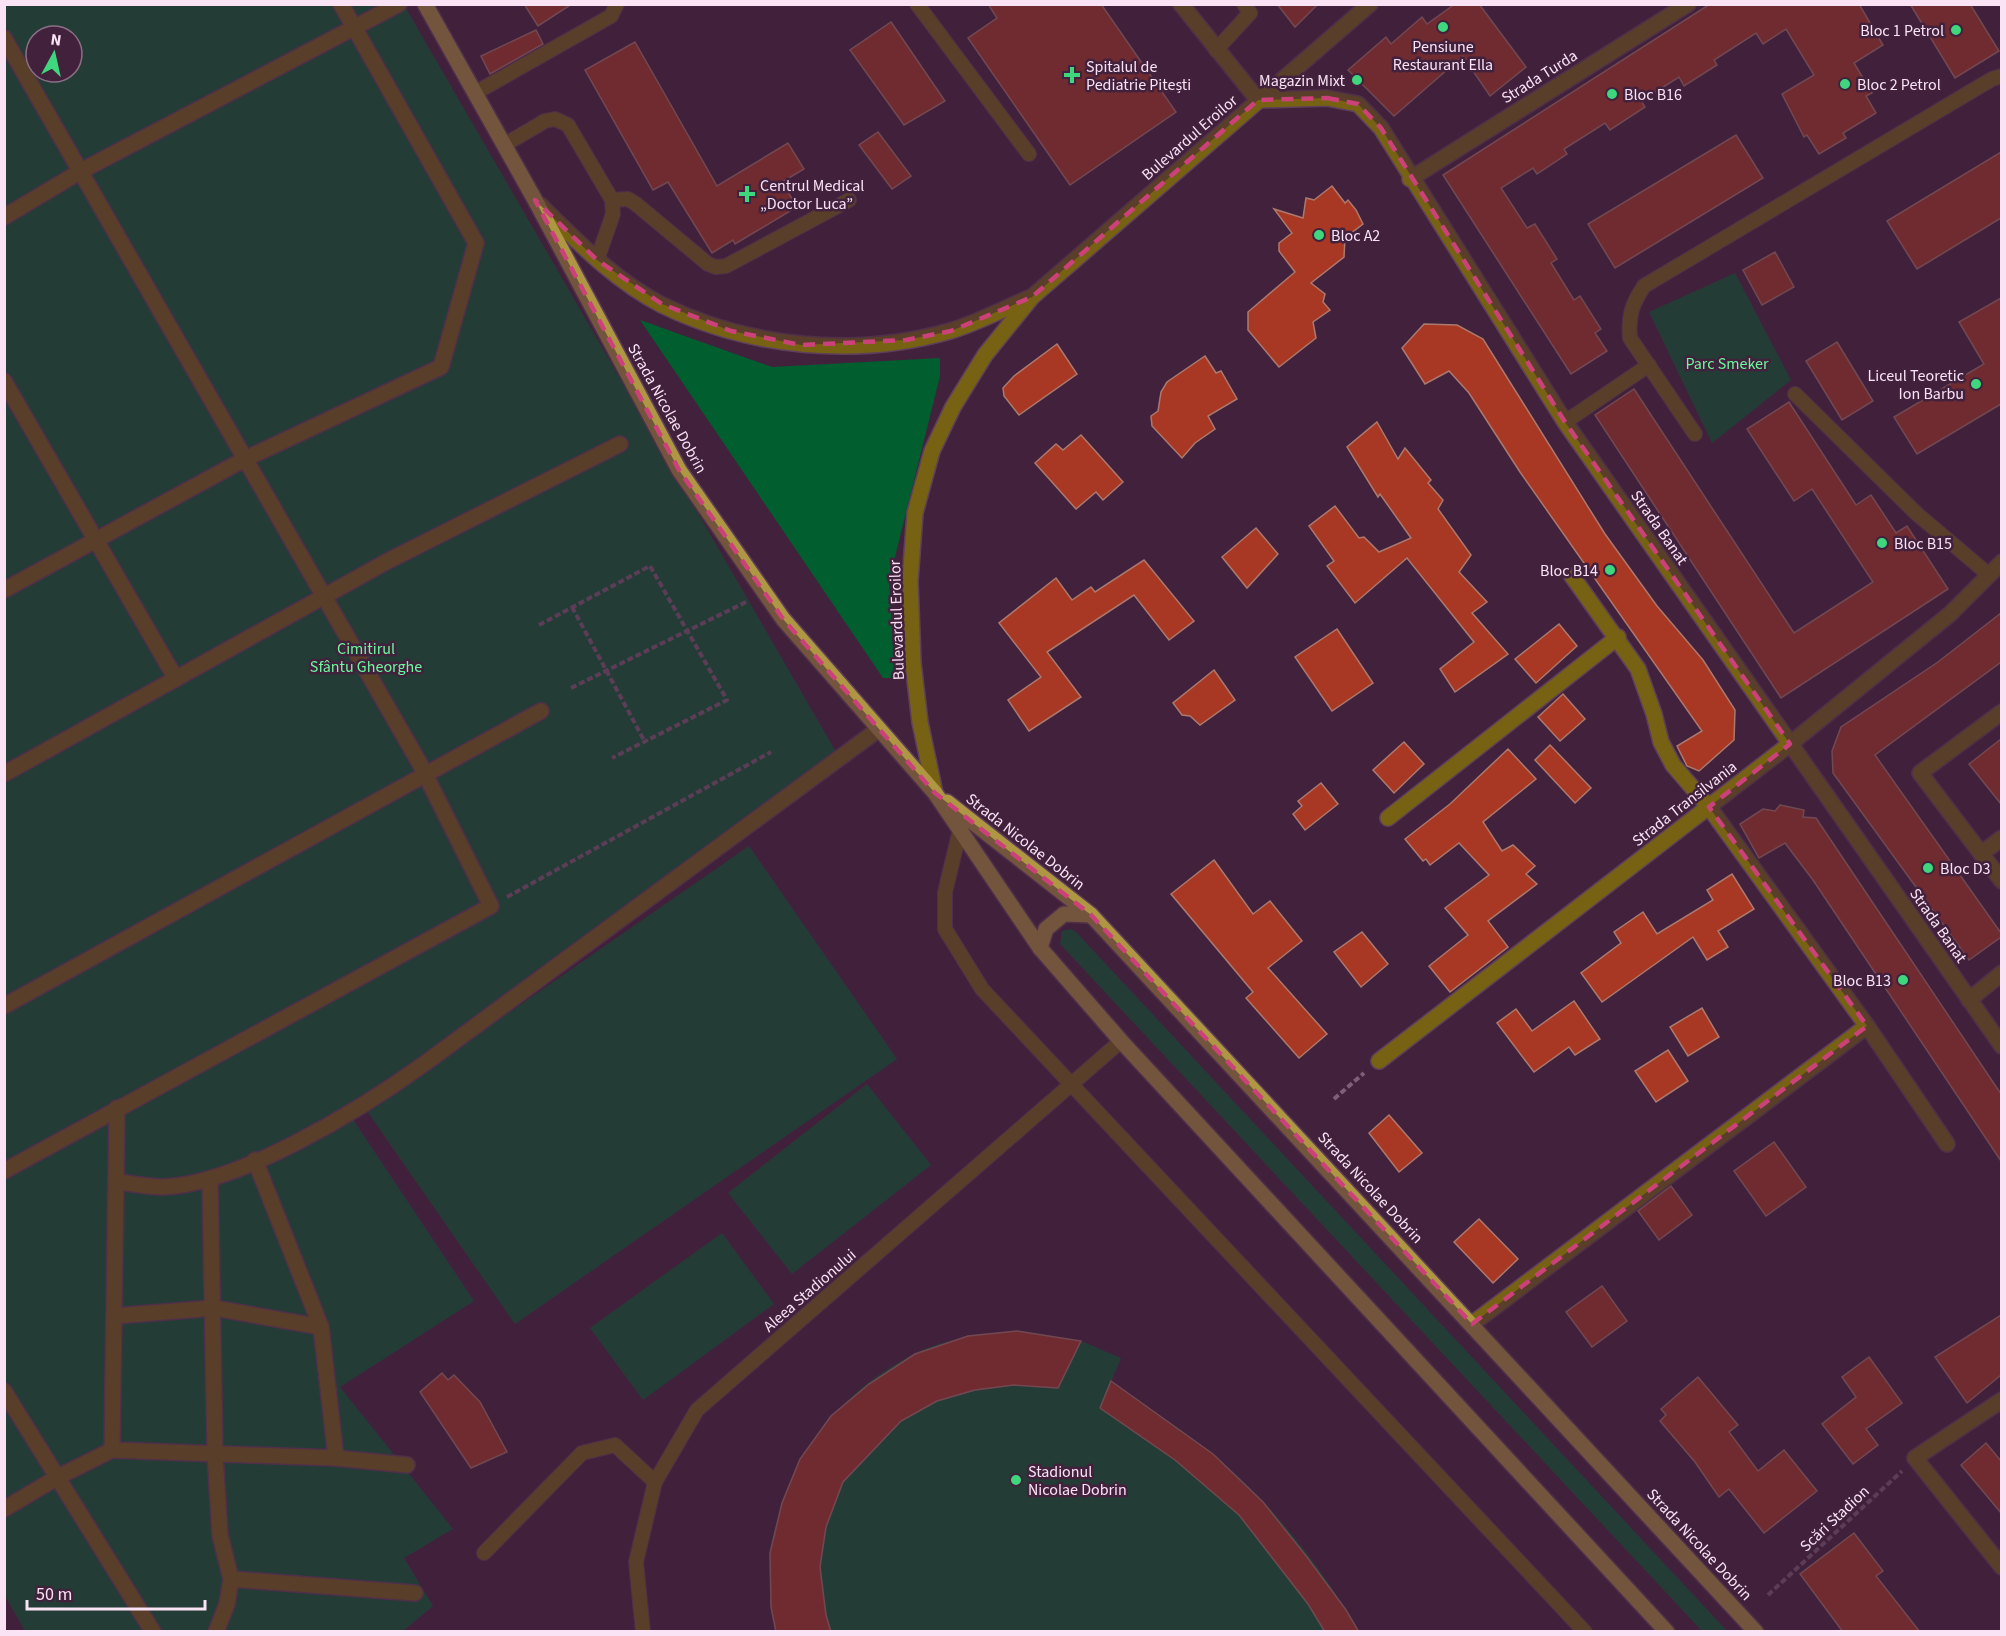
<svg xmlns="http://www.w3.org/2000/svg" width="2006" height="1636" font-family="'Source Sans 3',sans-serif">
	<rect width="100%" height="100%" fill="#42213d"/>
	<g fill="#015e2f" fill-rule="evenodd">
		<path d="M4 5H404L836 752 352 1118 474 1301 340 1387 453 1529 404 1558 433 1606 403 1631H25L5 1596ZM36 36H72V72H36Z"/>
		<path d="M1735 273 1791 380 1712 443 1649 312Z"/>
		<path d="M640 320 772 367 940 358V376L889 581 895 678H883Z"/>
		<path d="M749 846 897 1059 515 1324 367 1111Z"/>
		<path d="M1071 929 1076 932 1727 1631H1702L1060 944 1062 931Z"/>
		<path d="M867 1084 931 1165 792 1274 728 1193Z"/>
		<path d="M722 1233 774 1304 643 1400 590 1328Z"/>
		<path d="M1017 1331 1081 1341 1121 1358 1111 1382C1145 1405 1179 1427 1211 1453 1268 1498 1323 1569 1359 1631L776 1632C771 1606 768 1580 770 1554 770 1544 774 1533 777 1523 794 1449 846 1388 914 1354 946 1338 982 1335 1017 1331Z"/>
	</g>
	<g fill="#a83823" stroke="#ac796e" stroke-width="1.5">
		<path d="M524 4H572L538 26Z"/>
		<path d="M988 4H1101L1176 112 1070 185 968 38 997 18Z"/>
		<path d="M1277 4H1318L1295 27Z"/>
		<path d="M1455 4H1479L1526 67 1490 96 1463 56 1394 116 1348 70 1386 37 1391 44 1422 17 1427 24Z"/>
		<path d="M1710 4H1859L1883 45 1854 63 1872 93 1866 96 1876 113 1843 133 1846 138 1819 154 1807 135 1804 137 1782 94 1814 75 1786 29 1763 44 1756 33 1714 60 1717 65 1684 86 1679 77 1641 101 1645 107 1610 130 1605 123 1564 149 1567 154 1537 174 1533 168 1501 188 1527 228 1535 224 1557 259 1551 263 1574 300 1580 296 1601 329 1595 333 1607 351 1571 374 1443 175Z"/>
		<path d="M1910 4H1970L1999 51 1955 78Z"/>
		<path d="M891 22 945 101 904 125 850 50Z"/>
		<path d="M536 30 543 44 490 74 481 56Z"/>
		<path d="M635 42 717 186 788 143 804 169 782 182 797 207 735 244 733 240 712 253 668 182 653 190 585 70Z"/>
		<path d="M878 132 911 176 892 189 859 145Z"/>
		<path d="M1736 135 1763 178 1615 268 1588 224Z"/>
		<path d="M2001 152V218L1917 269 1887 221Z"/>
		<path d="M1332 186 1345 203 1348 200 1356 210 1363 224 1345 238 1344 257 1311 283 1325 294 1323 302 1330 310 1313 322 1316 338 1279 367 1248 330V312L1295 272 1279 251V243L1292 233 1274 209 1303 218 1306 198 1314 200Z"/>
		<path d="M1775 252 1794 287 1762 305 1743 270Z"/>
		<path d="M2001 298V404L1917 454 1894 417 1984 364 1959 322Z"/>
		<path d="M1424 324 1457 325 1483 339 1605 534 1657 606 1703 660 1735 710 1734 740 1699 771 1687 766 1677 746 1702 731 1520 472 1469 393 1449 371 1425 384 1402 348Z"/>
		<path d="M1837 342 1873 401 1842 420 1806 361Z"/>
		<path d="M1057 344 1077 374 1019 415 1004 396 1003 388 1014 376Z"/>
		<path d="M1205 356 1216 373 1221 371 1237 399 1208 416 1215 429 1195 443 1182 458 1152 426 1151 416 1158 411 1161 392 1167 382Z"/>
		<path d="M1634 389 1794 633 1873 582 1812 489 1794 501 1747 429 1789 402 1856 505 1871 495 1896 533 1907 526 1948 589 1781 698 1595 415Z"/>
		<path d="M1377 422 1398 459 1405 448 1431 480 1428 483 1443 500 1438 509 1471 555 1459 572 1487 602 1472 613 1508 654 1455 692 1440 669 1474 642 1407 558 1355 603 1327 566 1334 561 1309 526 1335 506 1359 538 1364 537 1379 552 1411 538 1380 494 1378 497 1347 447Z"/>
		<path d="M1081 435 1123 482 1103 500 1096 492 1076 509 1035 463 1056 444 1063 450Z"/>
		<path d="M1256 528 1278 554 1247 588 1222 557Z"/>
		<path d="M1144 560 1194 621 1169 640 1134 595 1047 652 1081 697 1029 731 1008 700 1041 677 999 623 1056 578 1072 600 1091 587 1095 592Z"/>
		<path d="M2001 613V662L1875 755 2001 933V937L1969 960 1833 773 1832 751 1841 727 1938 662Z"/>
		<path d="M1559 624 1577 646 1536 683 1515 659Z"/>
		<path d="M1337 629 1373 683 1332 711 1295 657Z"/>
		<path d="M1214 670 1235 700 1200 725 1190 716 1182 715 1173 703Z"/>
		<path d="M1563 694 1585 719 1560 741 1538 717Z"/>
		<path d="M2001 739V804L1969 764Z"/>
		<path d="M1404 742 1424 764 1394 793 1373 770Z"/>
		<path d="M1550 745 1591 788 1575 803 1535 760Z"/>
		<path d="M1508 749 1536 779 1483 822 1502 851 1513 845 1535 866 1526 874 1537 884 1488 921 1508 947 1450 992 1429 966 1468 935 1445 908 1489 875 1459 843 1430 865 1426 859 1423 861 1405 839 1450 804Z"/>
		<path d="M1321 783 1338 804 1305 830 1293 814 1302 806 1298 801Z"/>
		<path d="M1780 805 1804 810 1803 817 1816 818 2001 1094V1161L1813 880 1785 843 1759 858 1740 824 1763 809 1775 811Z"/>
		<path d="M1214 860 1253 914 1270 901 1302 941 1268 968 1327 1034 1299 1058 1246 998 1253 992 1171 894Z"/>
		<path d="M1732 874 1754 909 1718 931 1728 947 1707 960 1693 937 1602 1002 1581 973 1621 943 1614 932 1643 912 1657 934 1713 900 1707 890Z"/>
		<path d="M1362 932 1388 964 1361 987 1334 952Z"/>
		<path d="M1574 1001 1600 1039 1575 1055 1569 1047 1534 1072 1497 1023 1516 1009 1532 1031Z"/>
		<path d="M1702 1008 1719 1037 1688 1056 1670 1027Z"/>
		<path d="M1668 1050 1688 1081 1656 1102 1635 1071Z"/>
		<path d="M1389 1115 1422 1153 1399 1172 1369 1133Z"/>
		<path d="M1774 1142 1806 1187 1766 1216 1734 1171Z"/>
		<path d="M1671 1186 1692 1215 1659 1240 1638 1211Z"/>
		<path d="M1479 1219 1518 1259 1493 1283 1454 1242Z"/>
		<path d="M1602 1286 1627 1321 1592 1347 1566 1312Z"/>
		<path d="M2001 1315V1375L1967 1403 1935 1357Z"/>
		<path d="M1017 1331 1081 1341 1058 1388 1014 1385 975 1390 937 1401 901 1421 843 1482 826 1527 820 1567 826 1615 831 1632H776L771 1607 770 1553 782 1503 800 1459 831 1416 869 1384 915 1354 968 1336Z"/>
		<path d="M1869 1357 1902 1403 1866 1429 1878 1445 1853 1464 1822 1424 1856 1397 1842 1377Z"/>
		<path d="M442 1373 448 1380 454 1375 480 1402 507 1452 471 1468 420 1392Z"/>
		<path d="M1698 1377 1738 1425 1729 1432 1758 1471 1784 1450 1817 1491 1764 1533 1729 1489 1719 1497 1695 1462 1660 1421 1666 1415 1661 1409Z"/>
		<path d="M1111 1381 1213 1454 1263 1502 1307 1557 1346 1610 1359 1632H1325L1308 1604 1239 1515 1175 1460 1100 1408Z"/>
		<path d="M1986 1443 2001 1461V1513L1961 1465Z"/>
		<path d="M1854 1533 1883 1571 1876 1576 1920 1632H1843L1800 1574Z"/>
	</g>
	<g fill="none" stroke-linecap="round" stroke-linejoin="round">
		<defs>
			<g id="service">
				<path d="M917 4 1029 154"/>
				<path d="M1216 50 1250 13 1244 4"/>
				<path d="M475 93 611 16 617 4"/>
				<path d="M504 145 545 121 555 119 568 125 612 200 613 214 597 260"/>
				<path d="M612 200 628 199 636 204 708 264 716 267 726 266 849 200"/>
				<path d="M1795 394 1917 514 1988 574"/>
				<path d="M1565 422 1649 365"/>
				<path d="M1695 434 1630 338C1628 316 1632 304 1644 286L1992 79 2002 76"/>
				<path d="M960 830 945 892V929L982 989 1585 1632"/>
				<path d="M484 1553 582 1453 615 1445 655 1482"/>
				<path d="M643 1632 636 1562 655 1482 697 1410 1121 1041"/>
			</g>
			<g id="pedestrian">
				<path d="M4 38 420 764 491 906 4 1171"/>
				<path d="M4 217 81 171 399 4"/>
				<path d="M4 381 176 679"/>
				<path d="M4 590 245 459 441 367 476 243 341 4"/>
				<path d="M4 774 386 562 620 444"/>
				<path d="M4 1006 541 711"/>
				<path d="M255 1160 321 1327 336 1458"/>
				<path d="M210 1179 215 1454 220 1535 231 1579 227 1604 216 1632"/>
				<path d="M116 1182C131 1183 147 1187 161 1187 237 1186 363 1108 424 1064L879 729"/>
				<path d="M114 1316 214 1308 321 1327"/>
				<path d="M4 1391 153 1632"/>
				<path d="M112 1450 336 1458 407 1465"/>
				<path d="M4 1509 58 1477 112 1450 117 1108"/>
				<path d="M231 1579 415 1593"/>
			</g>
			<g id="minor">
				<path d="M1181 4 1258 100 1327 98 1358 104 1381 128 1565 422 2002 1046"/>
				<path d="M1410 179 1688 4"/>
				<path d="M1572 576 1638 669 1654 714 1661 742 1673 765 1709 807 1867 1026 1947 1144"/>
				<path d="M2002 712 1920 773 2002 881"/>
				<path d="M1388 818 1618 637"/>
				<path d="M1981 854 2002 838"/>
				<path d="M1969 1000 2002 973"/>
				<path d="M1379 1061 1790 744 1950 614 2002 562"/>
				<path d="M1472 1324 1867 1026"/>
				<path d="M2002 1400 1915 1458 2002 1567"/>
			</g>
			<g id="tertiary">
				<path d="M540 205C577 241 615 281 662 305 750 348 856 358 950 331 977 323 1003 309 1029 298"/>
				<path d="M935 793 920 722 913 663 910 581 915 513 932 451 953 407 985 355 1032 297 1370 4"/>
			</g>
			<g id="primary">
				<path d="M425 4 535 200 679 470 783 619 935 793 1040 948 1121 1041 1667 1632"/>
				<path d="M947 802 1091 915 1756 1632"/>
				<path d="M1040 948 1046 929 1064 914 1091 915"/>
			</g>
		</defs>
		<use href="#service" stroke="#5f405a" stroke-width="16"/>
		<use href="#pedestrian" stroke="#5f405a" stroke-width="18"/>
		<use href="#minor" stroke="#5f405a" stroke-width="18"/>
		<use href="#tertiary" stroke="#5f405a" stroke-width="18"/>
		<use href="#primary" stroke="#5f405a" stroke-width="18"/>
		<g stroke="#7d5f78" stroke-width="4" stroke-dasharray="6 3" stroke-linecap="butt">
			<path d="M572 607 645 742"/>
			<path d="M539 625 650 566 727 700 612 758"/>
			<path d="M571 688 748 601"/>
			<path d="M507 897 771 752"/>
			<path d="M1334 1099 1364 1073"/>
			<path d="M1768 1595 1902 1471"/>
		</g>
		<use href="#service" stroke="#776214" stroke-width="14"/>
		<use href="#pedestrian" stroke="#776214" stroke-width="15"/>
		<use href="#minor" stroke="#776214" stroke-width="15"/>
		<use href="#tertiary" stroke="#776214" stroke-width="15"/>
		<use href="#primary" stroke="#af9642" stroke-width="15"/>
	</g>
	<path d="M0 0H2006V1636H0ZM1327 98 1358 104 1381 128 1565 422 1790 744 1709 807 1867 1026 1472 1324 1091 915 935 793 783 619 679 470 535 200 597 260 662 304 731 331 801 345 906 340 951 331 1032 297 1258 100Z" fill="#42213d" fill-opacity=".55" fill-rule="evenodd"/>
	<path fill="none" stroke="#cd417a" stroke-width="4.5" stroke-dasharray="12 8" stroke-linejoin="round" d="M1327 98 1358 104 1381 128 1565 422 1790 744 1709 807 1867 1026 1472 1324 1091 915 935 793 783 619 679 470 535 200 597 260 662 304 731 331 801 345 906 340 951 331 1032 297 1258 100Z"/>
	<g fill="#3fd77d" stroke="#42213d" stroke-width="2">
		<circle cx="1443" cy="27" r="6"/>
		<circle cx="1956" cy="30" r="6"/>
		<path d="M1069 66h6v6h6v6h-6v6h-6v-6h-6v-6h6z"/>
		<circle cx="1357" cy="80" r="6"/>
		<circle cx="1845" cy="84" r="6"/>
		<circle cx="1612" cy="94" r="6"/>
		<path d="M744 185h6v6h6v6h-6v6h-6v-6h-6v-6h6z"/>
		<circle cx="1319" cy="235" r="6"/>
		<circle cx="1976" cy="384" r="6"/>
		<circle cx="1882" cy="543" r="6"/>
		<circle cx="1610" cy="570" r="6"/>
		<circle cx="1928" cy="868" r="6"/>
		<circle cx="1903" cy="980" r="6"/>
		<circle cx="1016" cy="1480" r="6"/>
	</g>
	<g text-anchor="middle" stroke-width="5" stroke-linejoin="round" paint-order="stroke">
		<g font-size="16" fill="#f9e3f5" stroke="#42213d" text-anchor="start">
			<text x="1944" y="36" text-anchor="end">Bloc 1 Petrol</text>
			<text x="1443" y="52" text-anchor="middle">Pensiune<tspan x="1443" dy="18">Restaurant Ella</tspan></text>
			<text x="1086" y="72">Spitalul de<tspan x="1086" dy="18">Pediatrie Pitești</tspan></text>
			<text x="1345" y="86" text-anchor="end">Magazin Mixt</text>
			<text x="1857" y="90">Bloc 2 Petrol</text>
			<text x="1624" y="100">Bloc B16</text>
			<text x="760" y="191">Centrul Medical<tspan x="760" dy="18">„Doctor Luca”</tspan></text>
			<text x="1331" y="241">Bloc A2</text>
			<text x="1964" y="381" text-anchor="end">Liceul Teoretic<tspan x="1964" dy="18">Ion Barbu</tspan></text>
			<text x="1894" y="549">Bloc B15</text>
			<text x="1598" y="576" text-anchor="end">Bloc B14</text>
			<text x="1940" y="874">Bloc D3</text>
			<text x="1891" y="986" text-anchor="end">Bloc B13</text>
			<text x="1028" y="1477">Stadionul<tspan x="1028" dy="18">Nicolae Dobrin</tspan></text>
		</g>
		<g font-size="16" fill="#f9e3f5" stroke="#42213d">
			<text transform="translate(1539 76) rotate(-32)" y="6">Strada Turda</text>
			<text transform="translate(1189 137) rotate(-41)" y="6">Bulevardul Eroilor</text>
			<text transform="translate(668 408) rotate(61)" y="6">Strada Nicolae Dobrin</text>
			<text transform="translate(1660 527) rotate(55)" y="6">Strada Banat</text>
			<text transform="translate(896 620) rotate(-92)" y="6">Bulevardul Eroilor</text>
			<text transform="translate(1684 803) rotate(-38)" y="6">Strada Transilvania</text>
			<text transform="translate(1026 841) rotate(38)" y="6">Strada Nicolae Dobrin</text>
			<text transform="translate(1939 925) rotate(55)" y="6">Strada Banat</text>
			<text transform="translate(1371 1187) rotate(47)" y="6">Strada Nicolae Dobrin</text>
			<text transform="translate(809 1290) rotate(-41)" y="6">Aleea Stadionului</text>
			<text transform="translate(1834 1518) rotate(-43)" y="6">Scări Stadion</text>
			<text transform="translate(1700 1544) rotate(47)" y="6">Strada Nicolae Dobrin</text>
		</g>
		<g font-size="16" fill="#68fb9d" stroke="#42213d">
			<text x="1727" y="369">Parc Smeker</text>
			<text x="366" y="654">Cimitirul<tspan x="366" dy="18">Sfântu Gheorghe</tspan></text>
		</g>
	</g>
	<rect width="2006" height="1636" fill="none" stroke="#f9e3f5" stroke-width="12"/>
	<g transform="translate(54 54) rotate(8)"><circle r="28" fill="#42213d" stroke="#8b6f87" stroke-width="1.5"/>
	<path d="M0-4.5L10 22L0 15L-10 22Z" fill="#3fd77d"/>
	<text y="-9" font-size="16" font-weight="bold" text-anchor="middle" fill="#f9e3f5">N</text>
	</g>
	<path d="M27 1600v9h178v-9" fill="none" stroke="#f9e3f5" stroke-width="3"/>
	<text x="36" y="1600" font-size="18" fill="#f9e3f5" stroke="#42213d" stroke-width="4.5" paint-order="stroke">50 m</text>
</svg>
